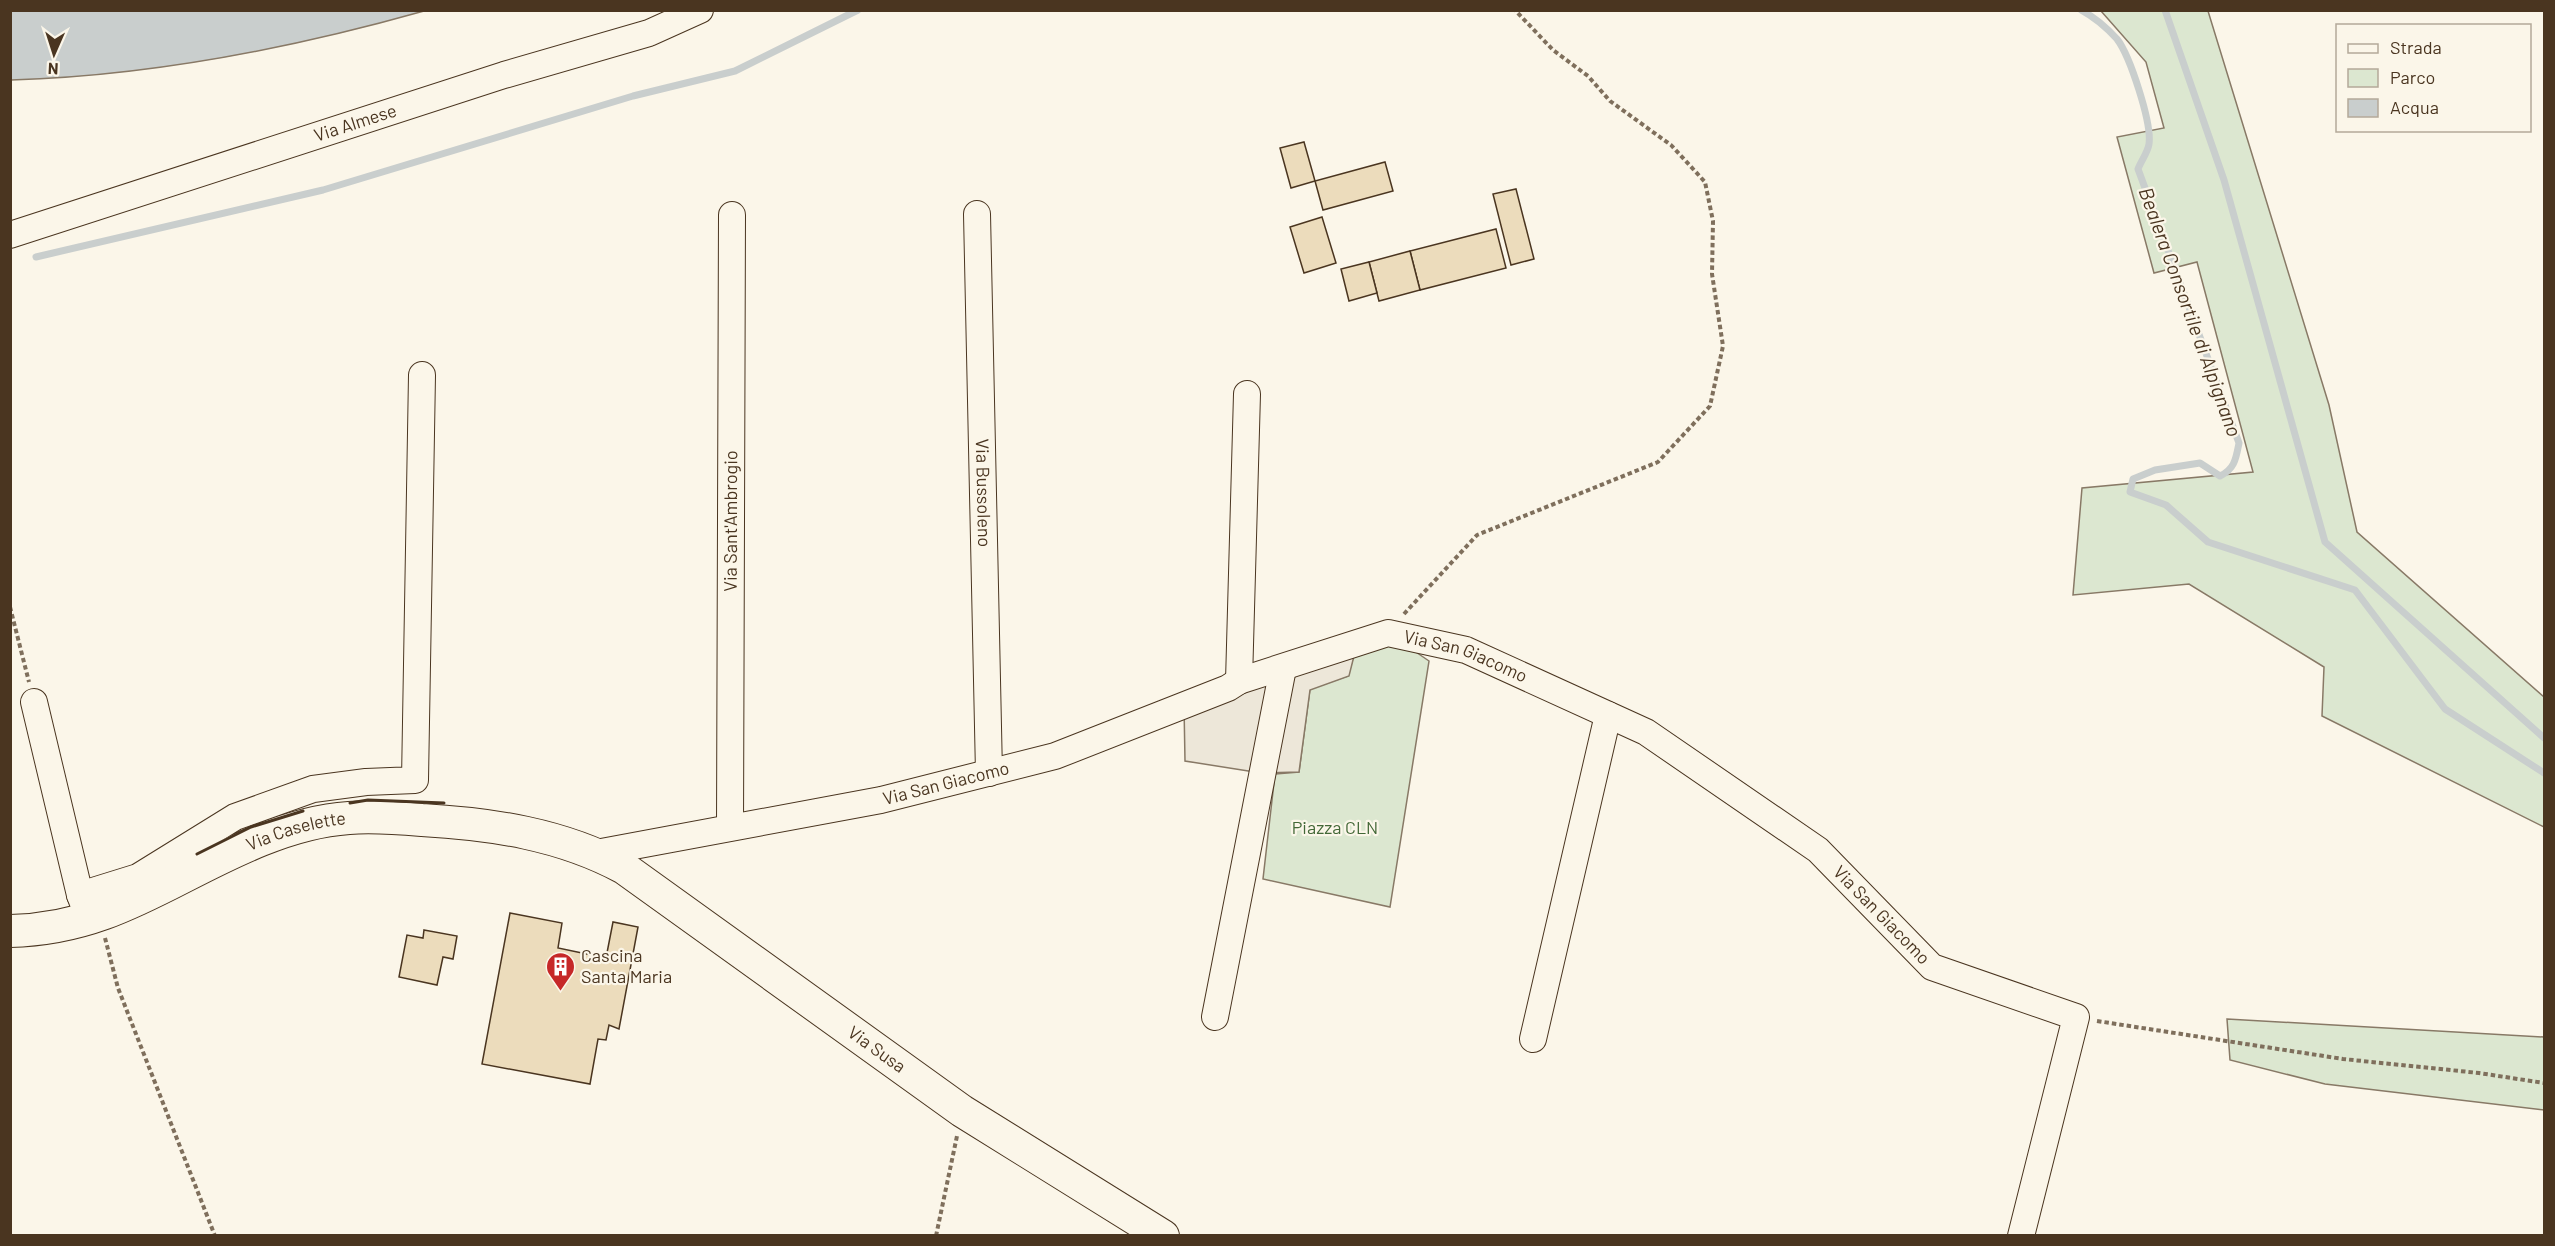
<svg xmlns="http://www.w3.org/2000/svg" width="2555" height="1246" font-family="Barlow,sans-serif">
	<rect width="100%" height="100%" fill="#fbf6e9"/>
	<g fill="#dce7d0" stroke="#887966" stroke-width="1.5">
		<path d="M2101 11H2208L2329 405 2357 532 2544 697V827L2322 716 2324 667 2189 584 2073 595 2082 488 2253 472 2197 262 2154 273 2117 137 2164 128 2146 62Z"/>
		<path d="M1388 633 1429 661 1390 907 1263 879 1275 774 1299 772 1310 689 1348 676 1357 644Z"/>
		<path d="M2227 1019 2544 1037V1110L2325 1084 2230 1060Z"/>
	</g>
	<path fill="#ede7d9" stroke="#887966" stroke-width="1.5" d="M1357 644 1349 676 1310 690 1299 772 1261 773 1185 761 1184 705Z"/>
	<path fill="#c9cecd" stroke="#887966" stroke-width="1.5" d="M10 11 11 10 424 11C289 49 151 76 11 80Z"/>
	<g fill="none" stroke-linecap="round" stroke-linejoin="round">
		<g stroke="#c9cecd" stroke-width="7">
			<path d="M2081 10C2094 17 2107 28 2117 39 2130 56 2152 123 2149 144 2148 152 2141 161 2138 169L2239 443C2236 458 2235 469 2220 476L2200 463 2155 470 2133 479 2130 492 2166 505 2208 542 2355 590 2445 709 2544 773"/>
			<path d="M2165 10 2224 180 2325 542 2544 738"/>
			<path d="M36 257 323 190 633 96 735 71 858 10"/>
		</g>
	</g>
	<g fill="#ecdcbc" stroke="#4a3520" stroke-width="1.5">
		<path d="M1304 142 1315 181 1291 188 1280 148Z"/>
		<path d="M1385 162 1393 191 1323 210 1315 181Z"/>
		<path d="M1516 189 1534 259 1511 265 1493 194Z"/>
		<path d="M1322 217 1336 263 1304 273 1290 227Z"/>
		<path d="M1496 229 1506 268 1420 290 1410 251Z"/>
		<path d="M1410 251 1420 290 1379 301 1369 262Z"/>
		<path d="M1369 262 1377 293 1349 301 1341 269Z"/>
		<path d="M510 913 562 923 558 948 606 958 613 922 638 927 619 1029 609 1025 606 1040 598 1039 590 1084 482 1064Z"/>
		<path d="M424 930 457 936 453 959 443 957 437 985 399 977 407 935 423 938Z"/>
	</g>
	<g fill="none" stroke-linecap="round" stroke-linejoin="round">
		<defs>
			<g id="minor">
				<path id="s1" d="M977 214 989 773"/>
				<path id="s2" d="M10 235 504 75 649 33 700 10"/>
				<path d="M1239 681 1247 394"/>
				<path d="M34 702 80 895 86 911"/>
				<path id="s3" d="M730 827 732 215"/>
				<path id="s4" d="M596 853 881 800 1055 756 1228 688 1239 681 1388 633 1466 650 1646 732 1818 850 1932 967 2076 1017 2021 1236"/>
				<path d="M80 895 138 877 235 817 313 789 366 782 415 780 422 375"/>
				<path d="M1215 1017 1283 668"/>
				<path d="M1533 1039 1608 715"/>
			</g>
			<g id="major">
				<path id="s5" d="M10 931C113 929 171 876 261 840 288 829 319 820 349 818 373 816 398 818 422 820 492 824 561 834 624 868L962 1111 1163 1236"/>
			</g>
		</defs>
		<use href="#minor" stroke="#4a3520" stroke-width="28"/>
		<use href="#major" stroke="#4a3520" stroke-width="34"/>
		<g stroke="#7f6f5c" stroke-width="4" stroke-dasharray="4.5 3" stroke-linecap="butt">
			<path d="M10 607 29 682"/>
			<path d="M1404 614 1477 535 1658 462 1710 406 1723 346 1712 274 1713 221 1705 182 1671 145 1610 101 1588 76 1553 50 1515 10"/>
			<path d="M105 938 118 988 215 1236"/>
			<path d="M2097 1021 2343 1059 2479 1073 2544 1083"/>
			<path d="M936 1236 957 1136"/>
		</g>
		<use href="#minor" stroke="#fbf6e9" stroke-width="26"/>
		<use href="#major" stroke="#fbf6e9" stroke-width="32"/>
		<g stroke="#4a3520" stroke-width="3">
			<path d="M350 803 368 800 444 803"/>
			<path d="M197 854 251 827 303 811"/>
		</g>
	</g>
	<defs>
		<symbol id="building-pin" viewBox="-11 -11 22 30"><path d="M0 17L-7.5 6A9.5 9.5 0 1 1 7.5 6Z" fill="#c62828" stroke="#fbf6e9"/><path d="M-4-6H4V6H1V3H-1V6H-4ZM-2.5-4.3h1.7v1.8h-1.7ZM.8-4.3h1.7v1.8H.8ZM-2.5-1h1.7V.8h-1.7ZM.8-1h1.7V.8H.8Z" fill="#fff"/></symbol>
	</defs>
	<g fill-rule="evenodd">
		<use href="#building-pin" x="544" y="950" width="33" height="45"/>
	</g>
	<g text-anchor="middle" stroke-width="4.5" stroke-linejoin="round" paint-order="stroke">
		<g font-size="18" fill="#4a3520" stroke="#fbf6e9">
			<text dy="6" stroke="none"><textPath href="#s2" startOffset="363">Via Almese</textPath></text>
			<text dy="6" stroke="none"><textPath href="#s1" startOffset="279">Via Bussoleno</textPath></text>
			<text dy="6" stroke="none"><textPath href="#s3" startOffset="306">Via Sant'Ambrogio</textPath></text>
			<text dy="6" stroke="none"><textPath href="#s4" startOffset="906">Via San Giacomo</textPath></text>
			<text dy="6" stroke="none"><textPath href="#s4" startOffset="357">Via San Giacomo</textPath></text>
			<text dy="6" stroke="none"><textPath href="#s5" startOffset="306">Via Caselette</textPath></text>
			<text dy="6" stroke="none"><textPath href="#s4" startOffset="1402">Via San Giacomo</textPath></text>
			<text dy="6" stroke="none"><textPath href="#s5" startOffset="954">Via Susa</textPath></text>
		</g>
		<g font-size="18" fill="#436837" stroke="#fbf6e9">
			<text x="1335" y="834">Piazza CLN</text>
		</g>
		<g font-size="18" fill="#4a3520" stroke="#fbf6e9" text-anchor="start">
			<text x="581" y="962">Cascina<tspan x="581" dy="21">Santa Maria</tspan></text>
		</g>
		<g font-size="20" font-style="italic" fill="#4a3520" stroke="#fbf6e9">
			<text transform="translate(2190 312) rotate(70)" y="7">Bealera Consortile di Alpignano</text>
		</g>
	</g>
	<rect width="2555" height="1246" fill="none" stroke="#4a3520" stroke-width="24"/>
	<rect x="2336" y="24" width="195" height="108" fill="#fbf6e9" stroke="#b4a999" stroke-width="1.5"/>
	<rect x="2348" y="44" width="30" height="9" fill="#fbf6e9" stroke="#b4a999" stroke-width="1.5"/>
	<text x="2390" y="54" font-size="18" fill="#4a3520">Strada</text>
	<rect x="2348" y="69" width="30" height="18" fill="#dce7d0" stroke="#b4a999" stroke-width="1.5"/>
	<text x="2390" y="84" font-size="18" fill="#4a3520">Parco</text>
	<rect x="2348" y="99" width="30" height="18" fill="#c9cecd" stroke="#b4a999" stroke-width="1.5"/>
	<text x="2390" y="114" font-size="18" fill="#4a3520">Acqua</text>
	<g transform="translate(54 54) rotate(183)" stroke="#fbf6e9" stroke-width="4.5" paint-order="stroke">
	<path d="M0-4.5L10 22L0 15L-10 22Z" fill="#4a3520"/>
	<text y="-9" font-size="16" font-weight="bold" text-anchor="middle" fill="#4a3520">N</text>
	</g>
</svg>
